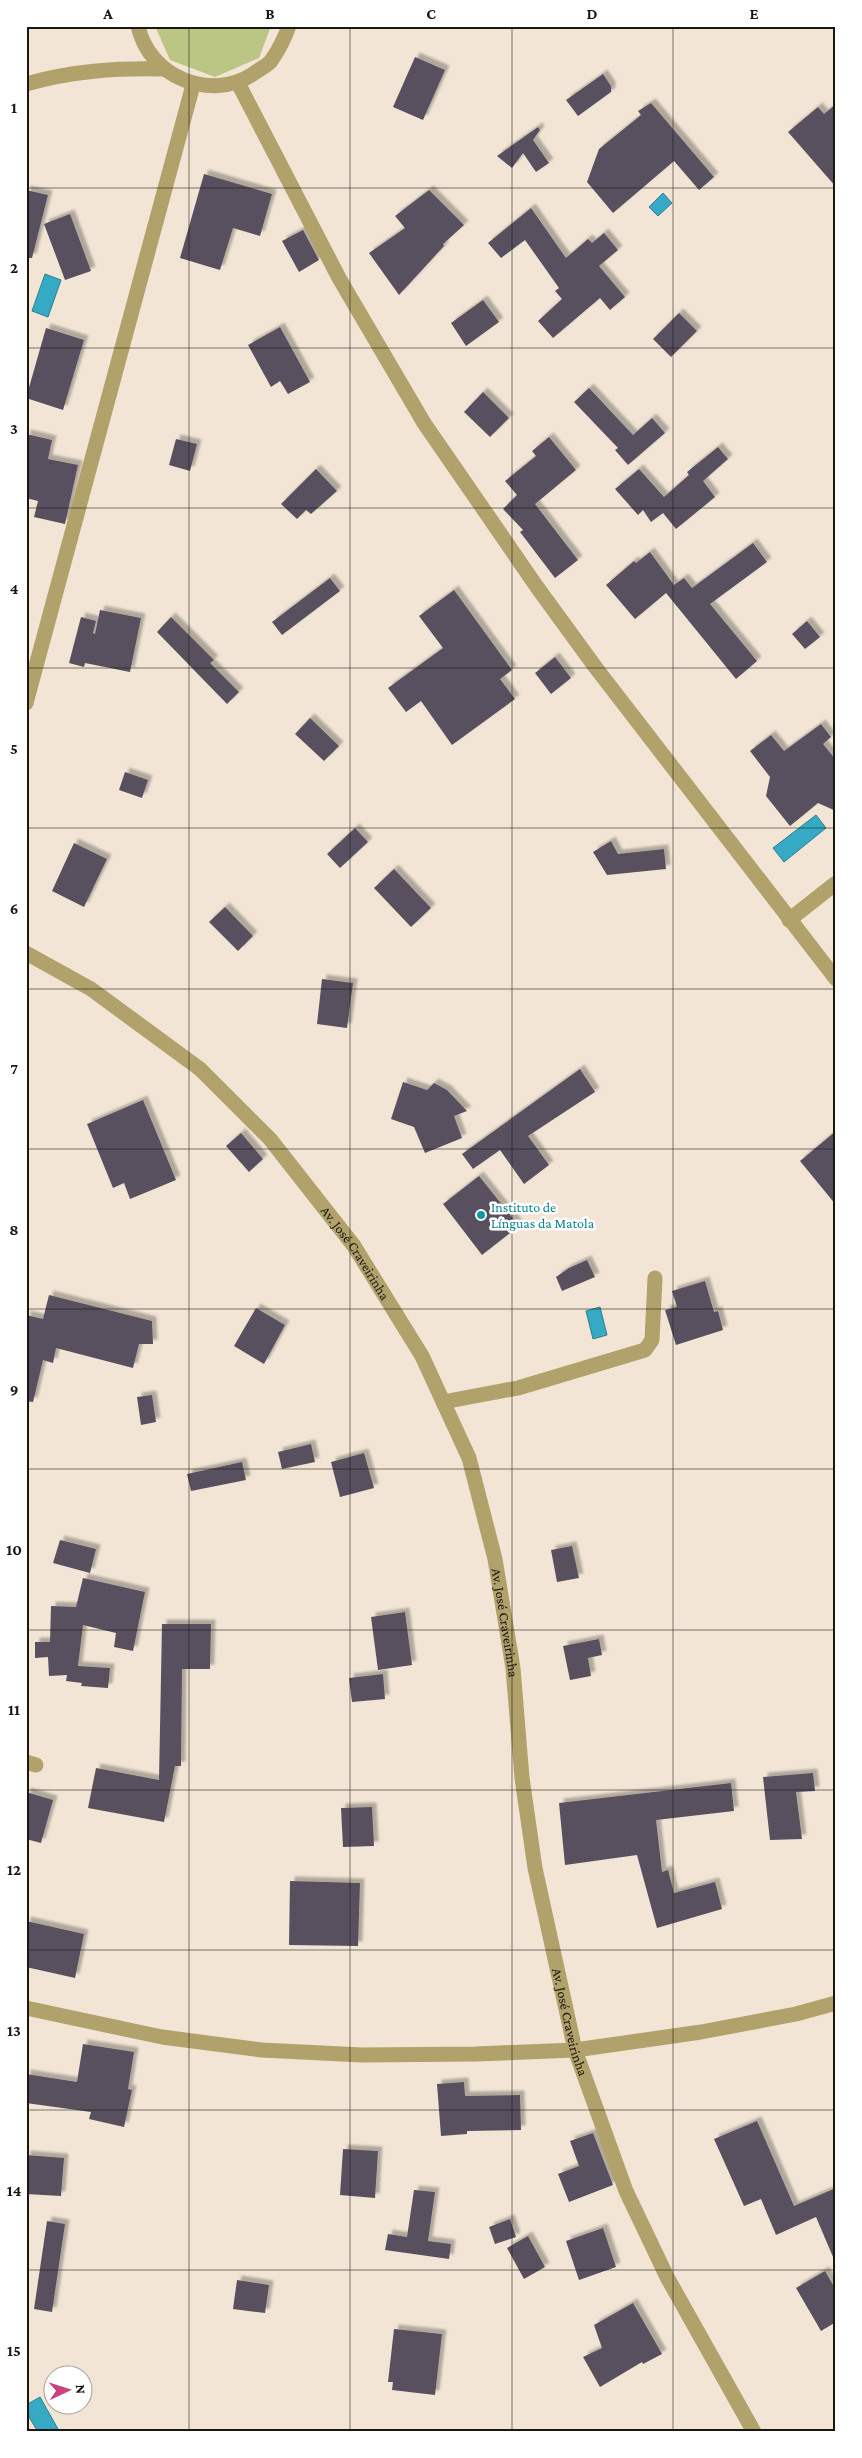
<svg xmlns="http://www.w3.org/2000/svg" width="862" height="2458" font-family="'Crimson Pro',serif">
	<defs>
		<filter id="shadow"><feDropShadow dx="4.5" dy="-4.5" stdDeviation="1" flood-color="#0004"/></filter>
	</defs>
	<rect width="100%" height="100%" fill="#f2e5d5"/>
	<path fill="#bbc685" d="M155 26H271L259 58 215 77 170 60Z"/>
	<g fill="#36aac5" stroke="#2e7e8f">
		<path d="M663 193 672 203 658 216 649 207Z"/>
		<path d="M45 274 61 280 48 317 32 311Z"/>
		<path d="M816 815 826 828 784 862 773 848Z"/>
		<path d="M600 1307 607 1335 593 1339 586 1311Z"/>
		<path d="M40 2397 58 2429 54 2432H38L26 2412V2405Z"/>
	</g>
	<g fill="#58505f" filter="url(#shadow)">
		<path d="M415 57 445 70 423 120 393 107Z"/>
		<path d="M603 74 611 86V92L578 116 566 100Z"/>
		<path d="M651 103 714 177 699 190 674 161 613 213 587 182 599 149 641 115 638 111Z"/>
		<path d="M836 104V187L788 132 818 107 824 114Z"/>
		<path d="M538 127 540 130 533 140 549 163 536 172 523 153 512 168 497 156Z"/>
		<path d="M204 174 272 194 260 236 233 228 220 270 180 258Z"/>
		<path d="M26 190 48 195 32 258H26Z"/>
		<path d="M429 190 464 225 443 244 444 246 399 295 369 253 405 228 395 216Z"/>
		<path d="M531 208 566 258 588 239 592 243 604 233 618 250 599 266 625 297 610 310 600 298 553 338 538 321 562 299 555 291 559 288 525 240 501 258 488 243Z"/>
		<path d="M70 214 91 271 65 280 44 224Z"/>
		<path d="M303 230 319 260 299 272 282 241Z"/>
		<path d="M483 300 499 322 466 346 451 323Z"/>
		<path d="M679 313 697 331 671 357 653 339Z"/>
		<path d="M280 327 310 382 288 394 280 381 271 387 248 345Z"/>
		<path d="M46 328 84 340 63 410 26 398Z"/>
		<path d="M589 388 633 435 652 418 665 433 628 465 615 450 618 448 574 402Z"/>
		<path d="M483 392 509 418 490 437 464 412Z"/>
		<path d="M26 434 52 440 48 459 78 465 65 524 34 517 38 501 26 498Z"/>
		<path d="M549 437 576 470 535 504 578 560 555 578 520 532 523 530 503 509 517 495 505 481 536 456 532 451Z"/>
		<path d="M176 439 197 444 190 471 169 465Z"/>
		<path d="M718 447 728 459 703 481 715 497 676 529 663 513 651 522 643 510 638 515 615 489 639 469 664 497 689 475 687 472Z"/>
		<path d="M316 469 337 491 311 514 306 510 297 519 281 504Z"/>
		<path d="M753 543 767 562 710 604 757 661 736 679 666 593 635 619 606 585 634 561 636 563 650 552 674 585 684 578 692 588Z"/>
		<path d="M330 578 340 591 282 635 272 622Z"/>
		<path d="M454 590 512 670 500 679 515 699 452 745 421 701 406 712 388 688 443 648 419 616Z"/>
		<path d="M100 610 141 618 130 672 85 663 84 667 69 663 81 617 96 621 93 633 95 634Z"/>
		<path d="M171 617 214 660 210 663 239 692 227 704 157 632Z"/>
		<path d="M807 621 820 637 805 649 792 634Z"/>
		<path d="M555 657 571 678 551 694 535 673Z"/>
		<path d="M310 718 339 746 324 761 295 734Z"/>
		<path d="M821 724 831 737 823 744 836 760V811L818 803 790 826 766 796 770 777 750 751 771 735 784 751Z"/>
		<path d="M125 772 148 780 142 798 119 790Z"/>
		<path d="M355 828 368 842 340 868 327 854Z"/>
		<path d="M611 841 618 854 664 849 666 869 607 875 593 852Z"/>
		<path d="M74 843 107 859 84 907 52 891Z"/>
		<path d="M394 869 431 908 411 927 374 888Z"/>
		<path d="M225 907 253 936 238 951 209 922Z"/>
		<path d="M322 979 353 983 347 1028 317 1024Z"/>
		<path d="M580 1069 595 1092 528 1136 549 1165 524 1184 500 1150 473 1169 462 1154Z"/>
		<path d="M403 1082 427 1090 434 1083 447 1090 467 1111 454 1116 462 1138 425 1153 414 1127 391 1119Z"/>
		<path d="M143 1100 176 1180 130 1199 124 1183 113 1188 87 1124Z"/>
		<path d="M836 1131V1205L800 1161Z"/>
		<path d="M241 1133 263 1159 249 1172 226 1146Z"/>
		<path d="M479 1176 519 1226 482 1255 443 1204Z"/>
		<path d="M587 1260 595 1277 562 1291 556 1277 569 1268Z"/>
		<path d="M705 1281 714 1312 718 1311 723 1330 676 1345 665 1310 677 1307 672 1291Z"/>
		<path d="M49 1295 152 1321 153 1344H139L133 1368 56 1348 53 1363 43 1360 33 1402 26 1401V1315L43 1319Z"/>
		<path d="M256 1308 285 1325 264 1364 234 1346Z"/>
		<path d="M152 1395 156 1422 141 1425 137 1397Z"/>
		<path d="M311 1444 315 1462 282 1469 278 1452Z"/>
		<path d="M364 1453 374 1488 340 1497 331 1462Z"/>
		<path d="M242 1462 246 1480 191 1491 187 1474Z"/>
		<path d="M60 1540 96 1549 90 1573 53 1563Z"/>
		<path d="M572 1546 579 1578 557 1582 551 1550Z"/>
		<path d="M83 1578 145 1592 133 1651 114 1647 116 1633 83 1625 78 1666 110 1668 108 1688 81 1686 82 1683 66 1681 67 1675 49 1676 48 1657 35 1658V1642H50L51 1606 76 1607Z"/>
		<path d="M405 1612 412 1665 378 1670 371 1617Z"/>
		<path d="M162 1624H211L210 1669H182L181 1766H175L164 1822 88 1808 96 1768 159 1780Z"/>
		<path d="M599 1639 602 1655 588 1658 591 1676 570 1680 563 1646Z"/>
		<path d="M383 1674 385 1699 352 1702 349 1678Z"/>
		<path d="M813 1773 815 1791 796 1792 802 1839 770 1840 763 1777Z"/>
		<path d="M731 1783 734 1811 656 1820 662 1872 668 1870 674 1893 715 1882 722 1909 657 1928 637 1855 565 1865 559 1803Z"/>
		<path d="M26 1792 53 1800 41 1843 26 1839Z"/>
		<path d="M372 1807 374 1846 343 1847 341 1808Z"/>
		<path d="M290 1881 360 1883 358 1946 289 1945Z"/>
		<path d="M26 1921 84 1934 75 1978 26 1967Z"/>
		<path d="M83 2044 134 2052 128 2089 132 2090 124 2127 89 2119 91 2112 26 2103V2074L77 2082Z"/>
		<path d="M464 2082 465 2096 520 2095 521 2130 467 2131V2134L441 2136 437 2084Z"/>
		<path d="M757 2121 794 2206 836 2188V2264L816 2217 776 2235 761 2199 744 2206 714 2139Z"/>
		<path d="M593 2133 613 2185 569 2202 558 2174 579 2166 570 2141Z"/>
		<path d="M343 2149 378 2151 375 2198 340 2195Z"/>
		<path d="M26 2155 64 2158 61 2196 26 2194Z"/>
		<path d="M414 2190 435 2192 428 2241 451 2244 449 2259 385 2250 388 2234 407 2237Z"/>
		<path d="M510 2219 516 2237 495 2244 489 2227Z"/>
		<path d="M47 2221 65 2224 52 2312 34 2309Z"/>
		<path d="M603 2228 616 2267 579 2280 566 2241Z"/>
		<path d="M528 2236 545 2267 524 2279 507 2248Z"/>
		<path d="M825 2271 836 2290V2322L821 2331 796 2288Z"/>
		<path d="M237 2280 269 2285 265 2313 233 2309Z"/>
		<path d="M633 2303 662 2354 643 2364 642 2362 600 2387 583 2357 602 2348 594 2325Z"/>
		<path d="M394 2329 442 2334 435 2395 392 2390 393 2382H388Z"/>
	</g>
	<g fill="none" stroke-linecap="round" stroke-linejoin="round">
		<g stroke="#b1a16a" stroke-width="15">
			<path d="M138 26C149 77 210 102 253 74 258 70 267 66 271 61 278 51 285 37 289 26"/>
			<path d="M238 83 339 278 424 423 537 587 596 668 836 979"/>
			<path d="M26 84C72 71 115 68 162 69"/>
			<path d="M26 703 193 85"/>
			<path d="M789 920 836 883"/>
			<path id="s1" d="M26 953 91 989 200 1069 270 1139 354 1246 422 1356 469 1458 495 1559 513 1668 522 1778 535 1868 575 2050 626 2191 667 2277 754 2432"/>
			<path d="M443 1402 518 1388 645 1350 652 1340 655 1278"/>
			<path d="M26 1762 36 1765"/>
			<path d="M26 2008 162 2037 262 2050 362 2055 476 2054 575 2050 701 2032 796 2014 836 2003"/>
		</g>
	</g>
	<path fill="none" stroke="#1a1610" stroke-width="1" stroke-opacity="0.55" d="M189 26V2432M350 26V2432M512 26V2432M673 26V2432M26 188H836M26 348H836M26 508H836M26 668H836M26 828H836M26 989H836M26 1149H836M26 1309H836M26 1469H836M26 1630H836M26 1790H836M26 1950H836M26 2110H836M26 2270H836"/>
	<circle fill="#0f9aa8" stroke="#fff" stroke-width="2" cx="481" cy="1215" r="5"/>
	<g text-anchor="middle" stroke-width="5" stroke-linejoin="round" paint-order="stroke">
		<g font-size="14" fill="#0d838f" stroke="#fff" text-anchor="start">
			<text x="491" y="1212">Instituto de<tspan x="491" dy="16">Línguas da Matola</tspan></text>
		</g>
		<g font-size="14" fill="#1a1610" stroke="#fff">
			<text dy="5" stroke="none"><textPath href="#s1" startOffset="451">Av. José Craveirinha</textPath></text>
			<text dy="5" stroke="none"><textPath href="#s1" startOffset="855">Av. José Craveirinha</textPath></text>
			<text dy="5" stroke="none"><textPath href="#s1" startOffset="1260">Av. José Craveirinha</textPath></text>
		</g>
	</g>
	<rect width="862" height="2458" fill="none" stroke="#ffffff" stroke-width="55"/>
	<g transform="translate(68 2390) rotate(86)"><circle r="24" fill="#ffffff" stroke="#a3a29f"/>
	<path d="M0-4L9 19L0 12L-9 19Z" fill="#cb437e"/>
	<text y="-8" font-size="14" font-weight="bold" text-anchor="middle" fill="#1a1610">N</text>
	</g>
	<rect x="28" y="28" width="806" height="2402" fill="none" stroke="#1a1610" stroke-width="2"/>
	<g font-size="16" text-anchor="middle" font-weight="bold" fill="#1a1610">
		<text x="108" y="19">A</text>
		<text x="270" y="19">B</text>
		<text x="431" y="19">C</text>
		<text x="592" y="19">D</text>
		<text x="754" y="19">E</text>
		<text x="14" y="113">1</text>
		<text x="14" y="273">2</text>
		<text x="14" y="434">3</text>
		<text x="14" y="594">4</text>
		<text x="14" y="754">5</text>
		<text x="14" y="914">6</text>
		<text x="14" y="1074">7</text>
		<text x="14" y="1235">8</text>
		<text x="14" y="1395">9</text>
		<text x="14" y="1555">10</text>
		<text x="14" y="1715">11</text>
		<text x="14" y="1875">12</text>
		<text x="14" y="2036">13</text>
		<text x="14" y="2196">14</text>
		<text x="14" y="2356">15</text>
	</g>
</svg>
